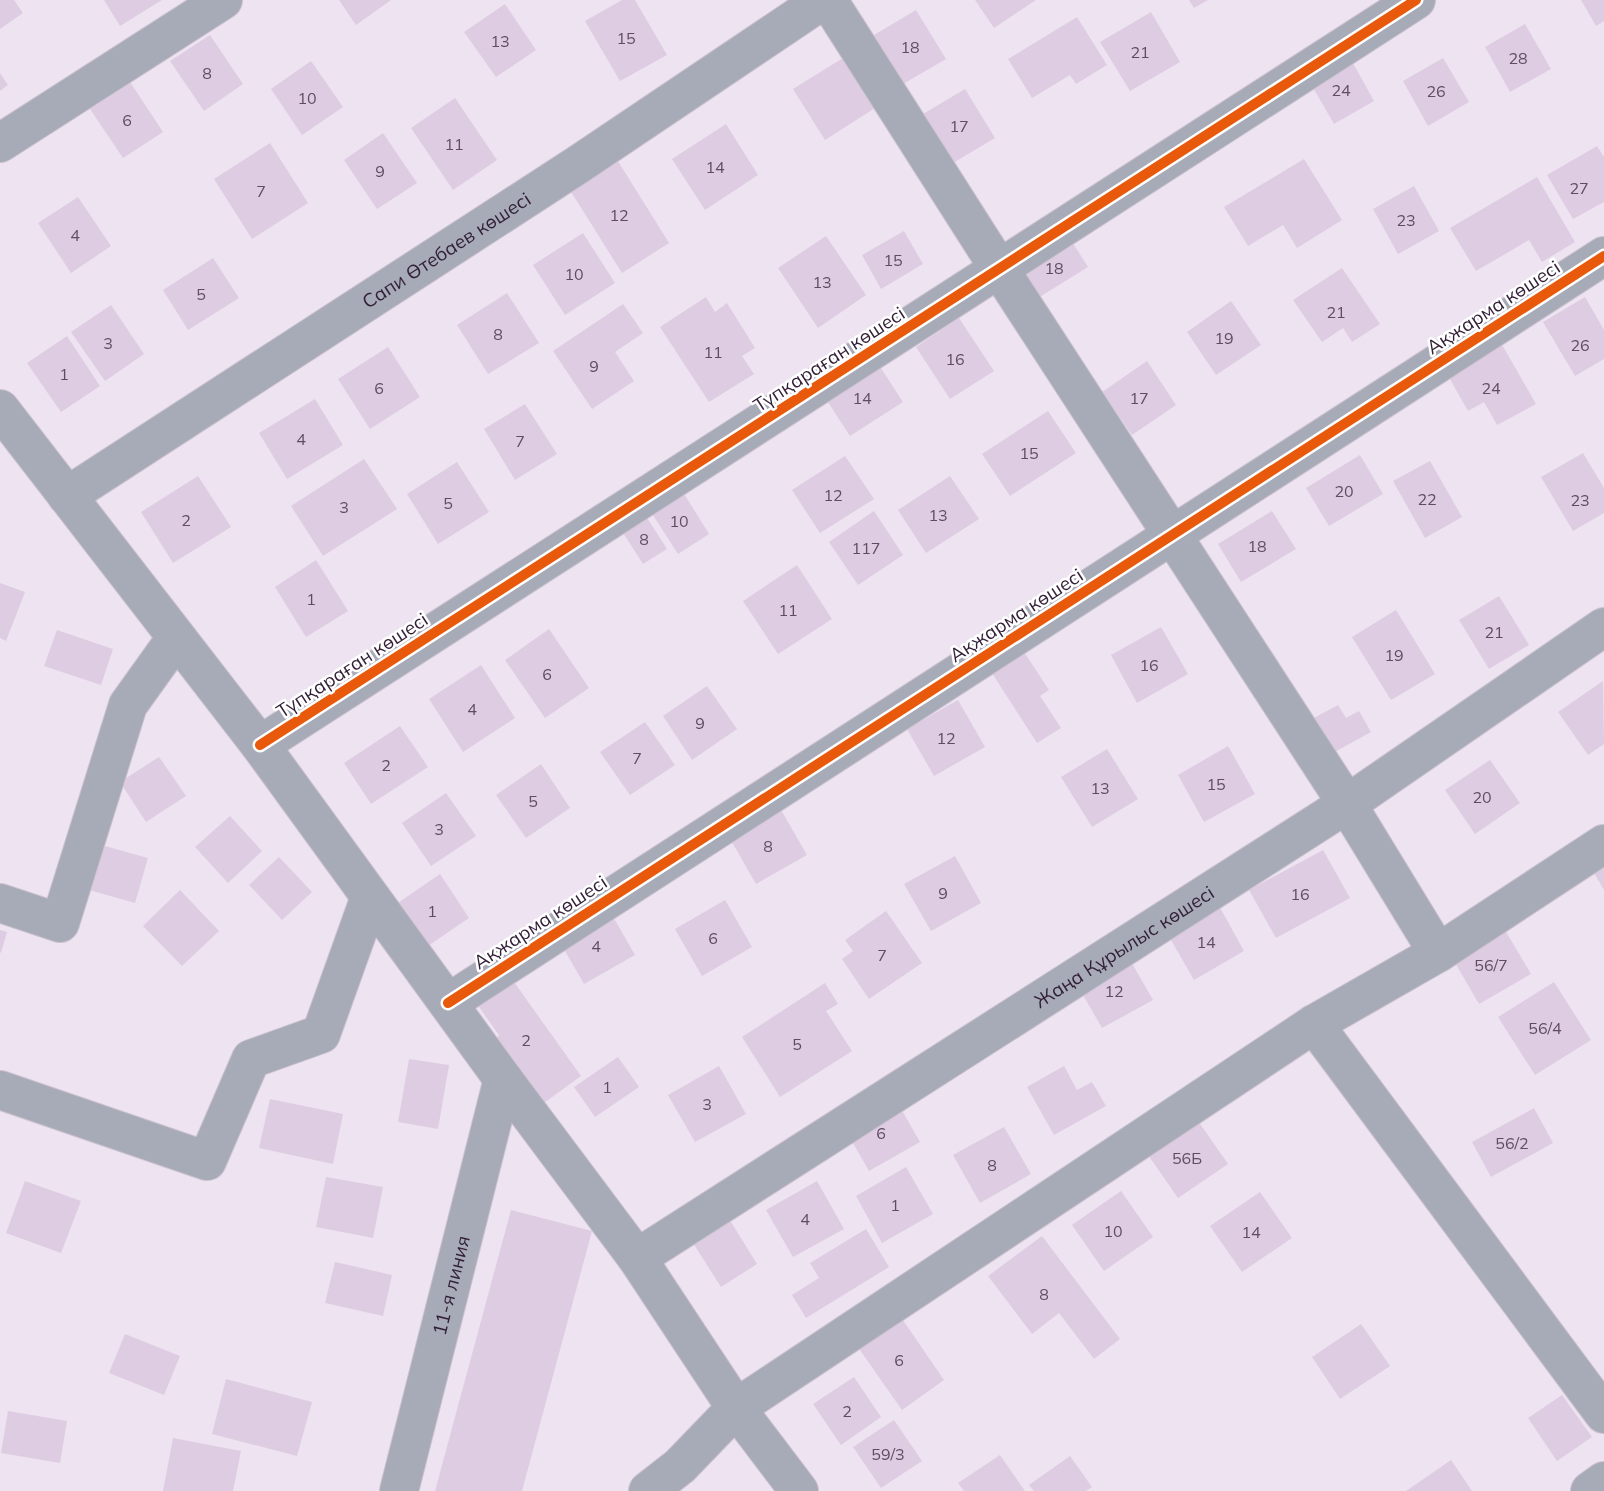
<svg xmlns="http://www.w3.org/2000/svg" width="1604" height="1491" font-family="Mulish,sans-serif">
	<rect width="100%" height="100%" fill="#eee3f0"/>
	<g fill="#decde2">
		<path d="M0 0H14L23 13 0 29Z"/>
		<path d="M104 0H162L120 26Z"/>
		<path d="M339 0H391L356 25Z"/>
		<path d="M622 0H635L667 55 620 81 585 21Z"/>
		<path d="M975 0H1036L994 28Z"/>
		<path d="M1189 0H1208L1194 8Z"/>
		<path d="M1581 0H1604V21L1596 26Z"/>
		<path d="M505 4 536 50 496 77 464 32Z"/>
		<path d="M916 10 946 59 903 84 874 35Z"/>
		<path d="M1151 12 1180 62 1130 91 1100 42Z"/>
		<path d="M1077 17 1107 65 1076 84 1070 75 1032 98 1008 59Z"/>
		<path d="M1525 24 1551 69 1510 92 1485 47Z"/>
		<path d="M210 35 243 84 204 111 170 61Z"/>
		<path d="M1349 56 1374 101 1334 124 1308 79Z"/>
		<path d="M843 58 875 108 825 140 793 89Z"/>
		<path d="M1443 58 1469 102 1428 126 1403 81Z"/>
		<path d="M311 61 343 107 302 135 271 89Z"/>
		<path d="M0 73 8 85 0 91Z"/>
		<path d="M130 82 163 132 123 158 90 109Z"/>
		<path d="M965 89 995 138 953 163 923 114Z"/>
		<path d="M455 98 497 160 453 190 411 128Z"/>
		<path d="M726 124 758 175 705 210 672 159Z"/>
		<path d="M383 133 417 183 377 209 344 160Z"/>
		<path d="M270 143 308 203 252 239 214 179Z"/>
		<path d="M1597 146 1604 157V202L1573 219 1547 175Z"/>
		<path d="M616 158 669 243 622 273 568 187Z"/>
		<path d="M1304 159 1342 220 1297 248 1283 225 1248 246 1224 207Z"/>
		<path d="M1537 177 1575 242 1542 262 1529 240 1476 271 1450 228Z"/>
		<path d="M1414 186 1439 231 1398 254 1373 209Z"/>
		<path d="M78 197 111 246 71 273 38 223Z"/>
		<path d="M904 231 923 264 881 289 862 255Z"/>
		<path d="M583 233 615 283 565 315 533 265Z"/>
		<path d="M826 236 866 295 818 328 778 268Z"/>
		<path d="M1069 237 1088 267 1038 298 1019 269Z"/>
		<path d="M213 258 239 298 188 330 163 290Z"/>
		<path d="M1342 268 1380 324 1352 342 1343 328 1322 342 1293 300Z"/>
		<path d="M507 293 539 343 488 374 457 325Z"/>
		<path d="M706 297 715 312 727 303 755 348 742 356 754 374 709 402 660 327Z"/>
		<path d="M1585 297 1604 330V359L1575 376 1543 322Z"/>
		<path d="M1231 301 1261 345 1216 375 1187 332Z"/>
		<path d="M623 304 643 333 615 352 634 381 592 409 553 351Z"/>
		<path d="M111 305 144 354 105 381 71 332Z"/>
		<path d="M959 318 994 371 950 399 916 347Z"/>
		<path d="M67 336 100 386 61 412 27 363Z"/>
		<path d="M1501 343 1536 404 1497 425 1484 402 1468 411 1447 374Z"/>
		<path d="M388 347 420 397 370 429 338 379Z"/>
		<path d="M875 359 903 402 850 436 822 393Z"/>
		<path d="M1147 361 1176 405 1132 435 1102 392Z"/>
		<path d="M315 399 343 445 287 479 259 433Z"/>
		<path d="M525 404 557 454 515 480 484 429Z"/>
		<path d="M1048 411 1076 453 1010 496 982 454Z"/>
		<path d="M1583 453 1604 488V513L1573 531 1541 477Z"/>
		<path d="M1360 455 1383 494 1329 526 1306 488Z"/>
		<path d="M845 456 874 499 820 533 792 490Z"/>
		<path d="M364 459 397 509 323 556 291 506Z"/>
		<path d="M1430 461 1462 517 1425 538 1393 481Z"/>
		<path d="M457 462 489 512 438 544 407 494Z"/>
		<path d="M198 476 231 527 173 563 141 512Z"/>
		<path d="M950 476 979 519 926 553 898 510Z"/>
		<path d="M681 489 709 534 678 554 649 509Z"/>
		<path d="M874 511 903 555 858 585 829 542Z"/>
		<path d="M1272 511 1296 549 1241 582 1218 544Z"/>
		<path d="M644 513 667 549 643 564 620 528Z"/>
		<path d="M316 560 348 611 306 637 275 587Z"/>
		<path d="M797 565 832 619 778 654 743 601Z"/>
		<path d="M0 583 25 592 6 641 0 638Z"/>
		<path d="M1499 596 1529 645 1489 669 1459 620Z"/>
		<path d="M1396 610 1435 674 1391 700 1352 637Z"/>
		<path d="M1161 627 1188 674 1137 703 1111 655Z"/>
		<path d="M549 629 589 688 545 718 505 660Z"/>
		<path d="M57 630 113 649 101 685 44 666Z"/>
		<path d="M1022 649 1049 690 1040 696 1061 728 1037 743 990 670Z"/>
		<path d="M481 665 515 718 463 752 429 699Z"/>
		<path d="M1603 681 1604 744 1588 755 1558 712Z"/>
		<path d="M707 686 737 729 692 760 663 716Z"/>
		<path d="M958 700 985 747 934 776 907 729Z"/>
		<path d="M1338 705 1346 718 1359 711 1371 732 1331 754 1312 719Z"/>
		<path d="M645 722 675 765 630 795 600 752Z"/>
		<path d="M400 726 428 767 371 804 344 763Z"/>
		<path d="M1228 746 1255 794 1204 822 1178 775Z"/>
		<path d="M1107 749 1138 799 1092 827 1061 777Z"/>
		<path d="M159 757 186 796 146 822 120 782Z"/>
		<path d="M1490 760 1520 803 1475 834 1445 790Z"/>
		<path d="M541 764 570 808 526 838 496 795Z"/>
		<path d="M446 793 476 836 431 866 402 823Z"/>
		<path d="M780 808 807 855 756 884 729 837Z"/>
		<path d="M230 816 262 851 228 883 195 847Z"/>
		<path d="M101 845 148 858 135 903 89 890Z"/>
		<path d="M1323 850 1350 898 1276 938 1249 890Z"/>
		<path d="M1604 851V890L1587 861Z"/>
		<path d="M955 856 981 903 931 931 904 884Z"/>
		<path d="M279 857 312 892 282 920 249 885Z"/>
		<path d="M440 874 469 918 425 948 395 905Z"/>
		<path d="M180 890 219 931 182 966 143 926Z"/>
		<path d="M725 900 752 947 702 976 675 929Z"/>
		<path d="M1218 904 1244 951 1194 980 1167 933Z"/>
		<path d="M608 908 635 955 584 984 557 937Z"/>
		<path d="M886 911 922 963 869 999 842 959 853 951 845 940Z"/>
		<path d="M1502 925 1531 974 1479 1004 1451 956Z"/>
		<path d="M0 930 7 932 1 953 0 952Z"/>
		<path d="M1126 953 1153 1000 1102 1028 1075 981Z"/>
		<path d="M504 968 581 1076 537 1108 492 1045 499 1035 469 993Z"/>
		<path d="M1554 982 1591 1040 1535 1075 1498 1017Z"/>
		<path d="M825 983 838 1004 826 1011 852 1051 780 1097 742 1037Z"/>
		<path d="M618 1057 639 1087 595 1117 574 1087Z"/>
		<path d="M409 1059 449 1065 438 1129 398 1122Z"/>
		<path d="M719 1066 746 1114 695 1142 668 1095Z"/>
		<path d="M1064 1066 1077 1090 1092 1082 1106 1106 1054 1135 1027 1087Z"/>
		<path d="M893 1095 920 1142 869 1171 842 1124Z"/>
		<path d="M270 1099 343 1114 333 1164 259 1148Z"/>
		<path d="M1534 1108 1553 1143 1491 1177 1472 1142Z"/>
		<path d="M1196 1118 1228 1164 1178 1198 1146 1152Z"/>
		<path d="M1004 1127 1031 1174 980 1203 953 1155Z"/>
		<path d="M906 1167 933 1214 882 1243 856 1196Z"/>
		<path d="M326 1177 383 1187 373 1238 316 1227Z"/>
		<path d="M25 1181 81 1201 61 1253 6 1233Z"/>
		<path d="M817 1181 844 1229 793 1257 766 1210Z"/>
		<path d="M1121 1191 1153 1237 1104 1271 1072 1225Z"/>
		<path d="M1260 1192 1292 1238 1242 1272 1210 1226Z"/>
		<path d="M721 1206 757 1264 721 1287 684 1229Z"/>
		<path d="M511 1210 592 1231 522 1491H435Z"/>
		<path d="M866 1229 889 1267 806 1318 792 1295 819 1278 810 1263Z"/>
		<path d="M1042 1236 1120 1339 1094 1359 1059 1313 1032 1334 988 1276Z"/>
		<path d="M335 1262 392 1275 383 1316 325 1303Z"/>
		<path d="M896 1310 944 1380 902 1410 853 1340Z"/>
		<path d="M1361 1324 1390 1366 1340 1399 1312 1357Z"/>
		<path d="M125 1334 180 1356 164 1395 109 1373Z"/>
		<path d="M854 1377 881 1417 841 1445 813 1404Z"/>
		<path d="M226 1379 312 1402 297 1456 212 1434Z"/>
		<path d="M1562 1395 1592 1437 1557 1461 1528 1418Z"/>
		<path d="M8 1411 67 1421 60 1463 1 1453Z"/>
		<path d="M894 1420 922 1461 881 1488 853 1447Z"/>
		<path d="M173 1438 241 1451 233 1491H163Z"/>
		<path d="M1000 1455 1025 1491H964L958 1483Z"/>
		<path d="M1070 1456 1092 1487 1086 1491H1034L1029 1485Z"/>
		<path d="M1451 1460 1472 1491H1406Z"/>
	</g>
	<g fill="none" stroke-linecap="round" stroke-linejoin="round">
		<defs>
			<g id="street">
				<path d="M828 0 1000 270 1347 804 1438 953"/>
				<path d="M0 143 223 0"/>
				<path d="M0 409 260 745 503 1079 637 1258 736 1408 799 1491"/>
				<path id="s1" d="M67 496 579 164 823 0"/>
				<path d="M260 745 1416 0"/>
				<path d="M0 903 60 923 128 705 176 638"/>
				<path d="M448 1003 1604 256"/>
				<path d="M1314 1024 1604 1414"/>
				<path d="M0 1090 207 1161 251 1059 321 1034 370 897"/>
				<path id="s2" d="M637 1258 1347 804 1604 627"/>
				<path id="s3" d="M399 1491 503 1079"/>
				<path d="M648 1491 680 1466 736 1408 1314 1024 1438 953 1604 844"/>
				<path d="M1590 1491 1604 1481"/>
			</g>
		</defs>
		<use href="#street" stroke="#cbc1ce" stroke-width="40"/>
		<use href="#street" stroke="#a7abb7" stroke-width="38"/>
		<defs>
			<g id="cycleway">
				<path d="M260 745 1416 0"/>
				<path d="M448 1003 1604 256"/>
			</g>
		</defs>
		<use href="#cycleway" stroke="#fff" stroke-width="15"/>
		<use href="#cycleway" stroke="#e8590c" stroke-width="10"/>
	</g>
	<g text-anchor="middle" stroke-width="5" stroke-linejoin="round" paint-order="stroke">
		<g font-size="16" fill="#5f4c64">
			<text x="626" y="44">15</text>
			<text x="500" y="47">13</text>
			<text x="910" y="53">18</text>
			<text x="1140" y="58">21</text>
			<text x="1518" y="64">28</text>
			<text x="207" y="79">8</text>
			<text x="1341" y="96">24</text>
			<text x="1436" y="97">26</text>
			<text x="307" y="104">10</text>
			<text x="127" y="126">6</text>
			<text x="959" y="132">17</text>
			<text x="454" y="150">11</text>
			<text x="715" y="173">14</text>
			<text x="380" y="177">9</text>
			<text x="1579" y="194">27</text>
			<text x="261" y="197">7</text>
			<text x="619" y="221">12</text>
			<text x="1406" y="226">23</text>
			<text x="75" y="241">4</text>
			<text x="893" y="266">15</text>
			<text x="1054" y="274">18</text>
			<text x="574" y="280">10</text>
			<text x="822" y="288">13</text>
			<text x="201" y="300">5</text>
			<text x="1336" y="318">21</text>
			<text x="498" y="340">8</text>
			<text x="1224" y="344">19</text>
			<text x="108" y="349">3</text>
			<text x="1580" y="351">26</text>
			<text x="713" y="358">11</text>
			<text x="955" y="365">16</text>
			<text x="594" y="372">9</text>
			<text x="64" y="380">1</text>
			<text x="379" y="394">6</text>
			<text x="1491" y="394">24</text>
			<text x="862" y="404">14</text>
			<text x="1139" y="404">17</text>
			<text x="301" y="445">4</text>
			<text x="520" y="447">7</text>
			<text x="1029" y="459">15</text>
			<text x="1344" y="497">20</text>
			<text x="833" y="501">12</text>
			<text x="1427" y="505">22</text>
			<text x="1580" y="506">23</text>
			<text x="448" y="509">5</text>
			<text x="344" y="513">3</text>
			<text x="938" y="521">13</text>
			<text x="186" y="526">2</text>
			<text x="679" y="527">10</text>
			<text x="644" y="545">8</text>
			<text x="1257" y="552">18</text>
			<text x="866" y="554">117</text>
			<text x="311" y="605">1</text>
			<text x="788" y="616">11</text>
			<text x="1494" y="638">21</text>
			<text x="1394" y="661">19</text>
			<text x="1149" y="671">16</text>
			<text x="547" y="680">6</text>
			<text x="472" y="715">4</text>
			<text x="700" y="729">9</text>
			<text x="946" y="744">12</text>
			<text x="637" y="764">7</text>
			<text x="386" y="771">2</text>
			<text x="1216" y="790">15</text>
			<text x="1100" y="794">13</text>
			<text x="1482" y="803">20</text>
			<text x="533" y="807">5</text>
			<text x="439" y="835">3</text>
			<text x="768" y="852">8</text>
			<text x="943" y="899">9</text>
			<text x="1300" y="900">16</text>
			<text x="432" y="917">1</text>
			<text x="713" y="944">6</text>
			<text x="1206" y="948">14</text>
			<text x="596" y="952">4</text>
			<text x="882" y="961">7</text>
			<text x="1491" y="971">56/7</text>
			<text x="1114" y="997">12</text>
			<text x="1545" y="1034">56/4</text>
			<text x="526" y="1046">2</text>
			<text x="797" y="1050">5</text>
			<text x="607" y="1093">1</text>
			<text x="707" y="1110">3</text>
			<text x="881" y="1139">6</text>
			<text x="1512" y="1149">56/2</text>
			<text x="1187" y="1164">56Б</text>
			<text x="992" y="1171">8</text>
			<text x="895" y="1211">1</text>
			<text x="805" y="1225">4</text>
			<text x="1113" y="1237">10</text>
			<text x="1251" y="1238">14</text>
			<text x="1044" y="1300">8</text>
			<text x="899" y="1366">6</text>
			<text x="847" y="1417">2</text>
			<text x="888" y="1460">59/3</text>
		</g>
		<g font-size="19" fill="#321f37" stroke="#fff">
			<text dy="7" stroke="none"><textPath href="#s1" startOffset="452">Сапи Өтебаев көшесі</textPath></text>
			<text transform="translate(1493 307) rotate(-33)" y="7">Ақжарма көшесі</text>
			<text transform="translate(829 359) rotate(-33)" y="7">Түпқараған көшесі</text>
			<text transform="translate(1016 615) rotate(-33)" y="7">Ақжарма көшесі</text>
			<text transform="translate(352 665) rotate(-33)" y="7">Түпқараған көшесі</text>
			<text transform="translate(540 922) rotate(-33)" y="7">Ақжарма көшесі</text>
			<text dy="7" stroke="none"><textPath href="#s2" startOffset="578">Жаңа Құрылыс көшесі</textPath></text>
			<text dy="7" stroke="none"><textPath href="#s3" startOffset="212">11-я линия</textPath></text>
		</g>
	</g>
</svg>
